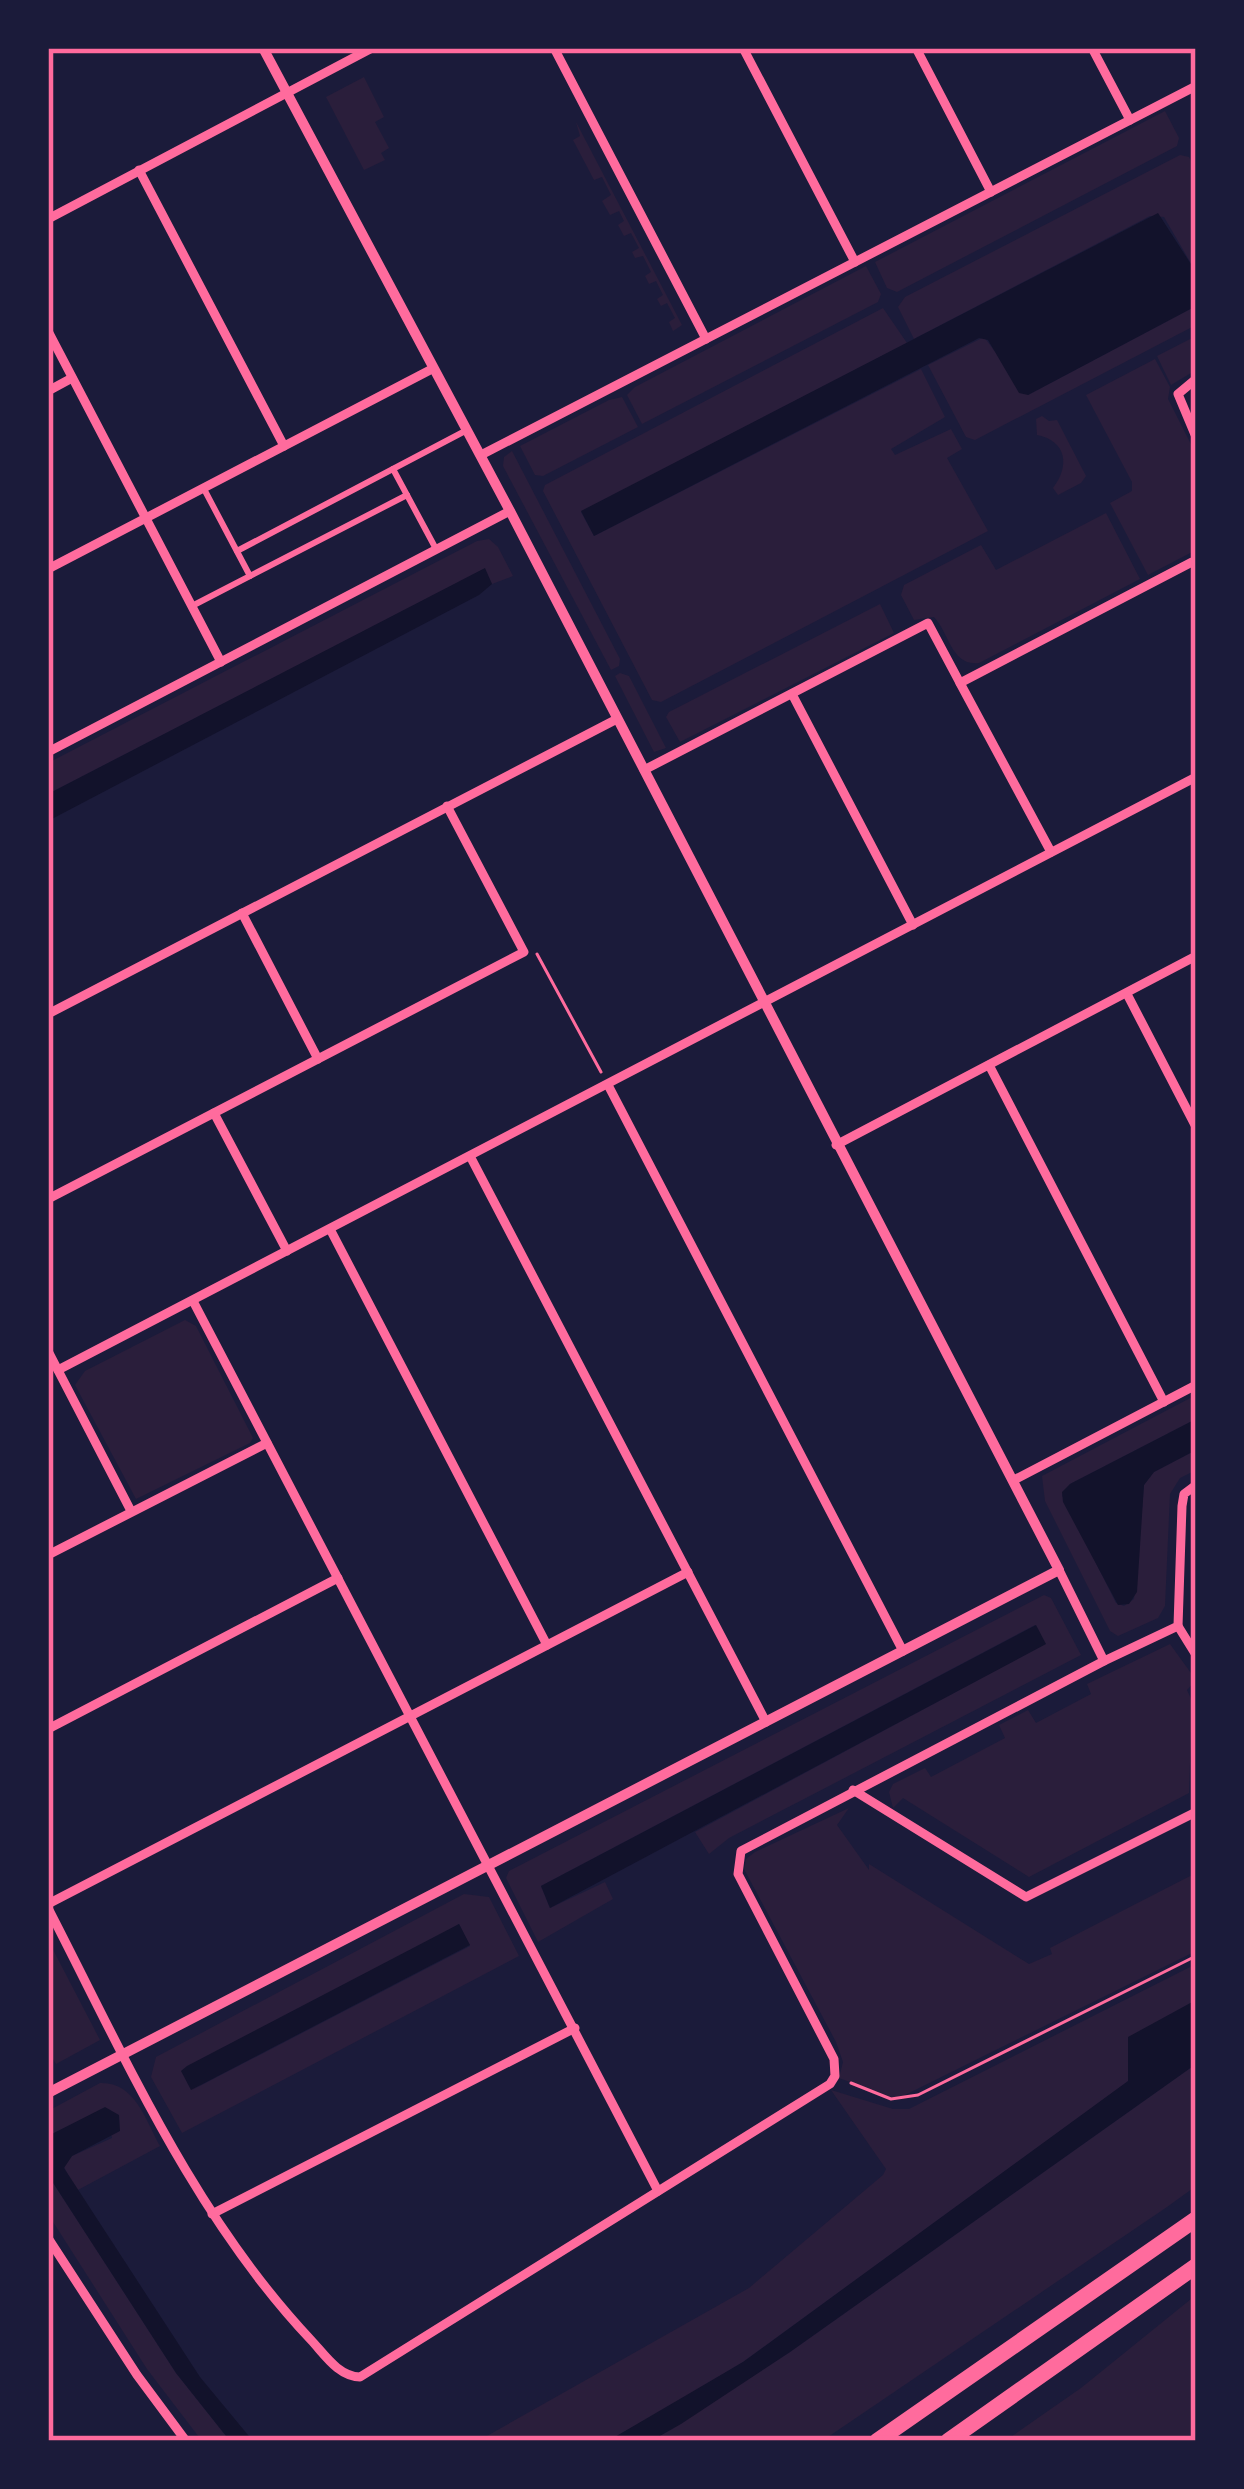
<svg xmlns="http://www.w3.org/2000/svg" width="1244" height="2489" font-family="Lato,sans-serif">
	<rect width="100%" height="100%" fill="#1b1b3a"/>
	<g fill="#2a1e3b" fill-rule="evenodd">
		<path d="M364 77 384 117 375 122 389 148 381 153 385 160 364 170 326 97Z"/>
		<path d="M1165 111 1179 138 1177 146 897 292 887 288 875 262Z"/>
		<path d="M576 122 682 325 673 331 669 322 675 318 667 303 661 306 657 299 663 295 656 281 649 284 645 276 651 272 643 256 635 258 632 252 639 248 631 233 624 236 618 225 624 221 619 211 610 215 602 201 611 195 602 177 594 180 573 140 580 136Z"/>
		<path d="M1180 155 1189 157 1196 170V272L1164 217 1150 216 914 339 898 307 905 297Z"/>
		<path d="M866 266 881 294 878 302 642 424 627 395 635 387Z"/>
		<path d="M1196 306V325L975 440 966 437 928 365 984 337 1028 395Z"/>
		<path d="M883 308 907 343 581 512 594 536 921 369 945 417 891 449 895 455 951 429 962 449 947 458 988 531 661 702 652 700 543 491 545 485Z"/>
		<path d="M1196 336V370L1171 385 1157 356Z"/>
		<path d="M1155 359 1170 387 1168 399 1196 454V550L1148 575 1110 503 1132 491V482L1086 395Z"/>
		<path d="M622 397 638 427 543 476 535 475 520 446 609 400Z"/>
		<path d="M1042 416 1049 421 1057 420 1086 476 1081 483 1058 495 1053 488C1070 466 1067 441 1037 435L1036 419Z"/>
		<path d="M512 451 620 659 619 666 611 670 503 466 504 457Z"/>
		<path d="M1106 513 1140 579 979 663C951 666 950 634 934 617L914 620 901 595 904 585 981 545 996 570Z"/>
		<path d="M489 539 498 547 513 576 492 584 484 569 48 794V763L477 541Z"/>
		<path d="M880 604 894 633 680 742 666 717 669 712Z"/>
		<path d="M620 673 629 676 666 748 654 752 615 676Z"/>
		<path d="M185 1320 196 1326 253 1438 250 1443 136 1499 75 1385 85 1371Z"/>
		<path d="M1196 1395V1419L1070 1484 1062 1495 1116 1603 1124 1606 1134 1599 1144 1485 1154 1472 1196 1450V1470L1180 1478 1170 1494 1165 1606 1158 1618 1118 1636 1110 1631 1045 1501 1042 1476Z"/>
		<path d="M1044 1595 1051 1598 1081 1655 729 1838 709 1854 695 1832 1045 1644 1035 1625 541 1886 550 1908 605 1882 613 1899 538 1942 506 1878 509 1871Z"/>
		<path d="M1170 1644 1196 1680 1187 1690 1192 1701 1189 1793 1029 1877 903 1798 893 1808 889 1792 893 1784 925 1768 931 1777 1005 1738 999 1725 1028 1710 1036 1723 1091 1694 1087 1684Z"/>
		<path d="M849 1808 837 1825 869 1870V1864L1029 1964 1052 1954 1050 1948 1196 1873V1951L903 2096 896 2099 839 2078 843 2062 836 2042 744 1869 746 1859 755 1852Z"/>
		<path d="M464 1894 489 1897 519 1956 182 2133 151 2077 156 2057ZM459 1924 470 1946 192 2090Z"/>
		<path d="M48 1940 100 2040 56 2064 48 2051Z"/>
		<path d="M1196 1964V2000L1128 2038 1129 2081 743 2362 671 2406 608 2441H478L749 2288 883 2175 886 2169 831 2090 893 2109H909Z"/>
		<path d="M1196 2064V2186L1167 2207 822 2441H651L790 2352Z"/>
		<path d="M100 2083C135 2082 145 2119 160 2146L76 2191 64 2167 72 2156 112 2138 105 2108 48 2136V2111Z"/>
		<path d="M48 2175 176 2373 230 2441H202L147 2369 48 2214Z"/>
		<path d="M1196 2295V2436L1190 2441H1005L1081 2388Z"/>
	</g>
	<g fill="#12122b">
		<path d="M1158 213 1196 272V306L1028 395 1019 393 988 340 979 338 594 536 581 511Z"/>
		<path d="M485 568 492 584 479 595 48 821V794Z"/>
		<path d="M1196 1419V1450L1154 1472 1144 1485 1137 1592 1129 1604 1118 1605 1063 1502 1062 1492 1070 1484Z"/>
		<path d="M1036 1625 1046 1644 550 1908 541 1886Z"/>
		<path d="M459 1924 470 1945 191 2090 181 2071 187 2066Z"/>
		<path d="M1196 2000V2064L790 2352 681 2424 651 2441H608L743 2362 1128 2081V2037Z"/>
		<path d="M105 2107 119 2115 120 2131 72 2156 64 2168 200 2377 253 2441H230L176 2373 48 2175V2136Z"/>
	</g>
	<g fill="none" stroke-linecap="round" stroke-linejoin="round">
		<g stroke="#ff6b9d" stroke-width="3">
			<path d="M537 954 601 1072"/>
			<path d="M851 2083 891 2099 918 2095 1196 1956"/>
		</g>
		<g stroke="#ff6b9d" stroke-width="6">
			<path d="M393 469 436 549"/>
			<path d="M204 489 250 576"/>
			<path d="M237 551 467 430"/>
			<path d="M192 606 407 495"/>
		</g>
		<g stroke="#ff6b9d" stroke-width="9">
			<path d="M554 48 706 339"/>
			<path d="M743 48 855 262"/>
			<path d="M916 48 991 192"/>
			<path d="M1092 48 1130 120"/>
			<path d="M139 170 284 446"/>
			<path d="M48 219 372 48"/>
			<path d="M48 331 221 662"/>
			<path d="M1196 379 1178 394 1196 437"/>
			<path d="M48 391 72 378"/>
			<path d="M481 455 1196 86"/>
			<path d="M48 569 432 369"/>
			<path d="M960 683 1051 852"/>
			<path d="M792 694 913 925"/>
			<path d="M48 752 510 511"/>
			<path d="M644 770 928 623 960 683 1192 562"/>
			<path d="M242 913 318 1059"/>
			<path d="M1127 994 1196 1127"/>
			<path d="M48 1014 617 719"/>
			<path d="M989 1065 1164 1402"/>
			<path d="M608 1085 903 1651"/>
			<path d="M214 1113 287 1251"/>
			<path d="M836 1145 1196 956"/>
			<path d="M470 1156 766 1722"/>
			<path d="M48 1199 524 952 447 806"/>
			<path d="M330 1229 547 1645"/>
			<path d="M193 1301 658 2191"/>
			<path d="M48 1351 131 1511"/>
			<path d="M58 1370 1196 777"/>
			<path d="M1014 1480 1196 1385"/>
			<path d="M48 1555 267 1443"/>
			<path d="M1059 1570 1104 1661"/>
			<path d="M1178 1626 1196 1655"/>
			<path d="M48 1729 338 1578"/>
			<path d="M853 1790 1026 1897 1196 1812"/>
			<path d="M48 1904 688 1572"/>
			<path d="M48 1908C125 2057 194 2216 311 2340 325 2355 338 2376 360 2377L830 2084 835 2076 834 2059 738 1874 741 1851 1104 1661 1178 1626 1182 1506 1184 1494 1196 1485"/>
			<path d="M212 2214 575 2028"/>
			<path d="M48 2238 137 2375 186 2441"/>
		</g>
		<path stroke="#ff6b9d" stroke-width="10" d="M48 2093 1059 1570 510 511 263 48"/>
		<g stroke="#ff6b9d" stroke-width="16">
			<path d="M877 2441 1196 2219"/>
			<path d="M948 2441 1196 2266"/>
		</g>
	</g>
	<rect width="1244" height="2489" fill="none" stroke="#1b1b3a" stroke-width="102"/>
	<rect x="51" y="51" width="1142" height="2387" fill="none" stroke="#ff6b9d" stroke-width="4.5"/>
</svg>
